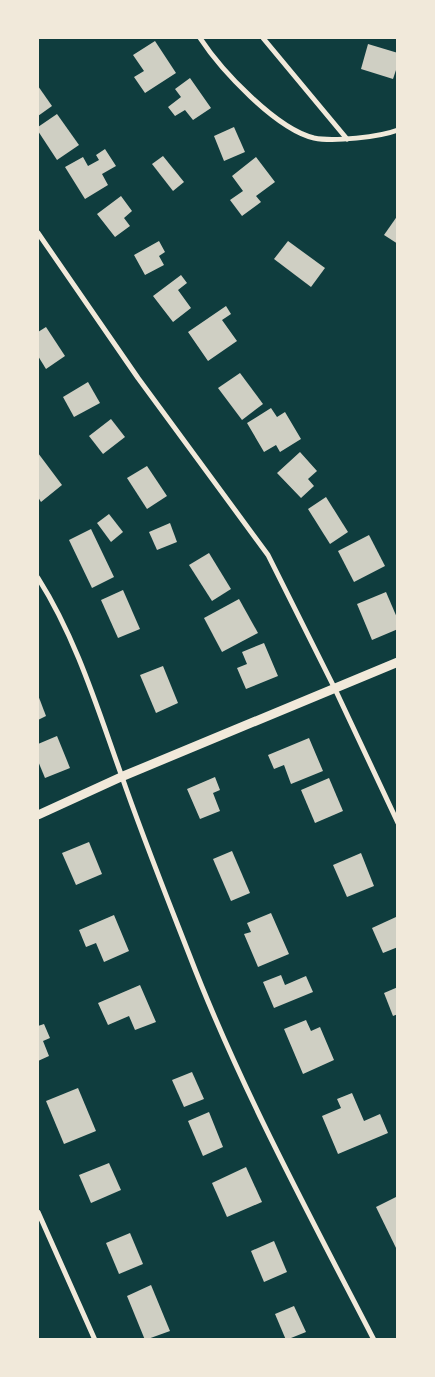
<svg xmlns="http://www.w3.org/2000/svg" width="435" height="1377" font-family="Cabin,sans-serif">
	<rect width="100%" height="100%" fill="#0f3d3e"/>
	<g fill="#cfcfc3">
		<path d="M155 41 176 73 145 93 134 77 144 71 133 55Z"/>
		<path d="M368 44 398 53V64L393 79 361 69Z"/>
		<path d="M190 78 211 108 193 120 185 110 175 116 168 107 181 97 175 89Z"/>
		<path d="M38 86 52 106 38 116Z"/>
		<path d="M57 114 79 145 57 160 38 131V127Z"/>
		<path d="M234 127 245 152 224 161 214 136Z"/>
		<path d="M105 149 116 166 102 174 108 185 85 199 65 167 83 157 88 166 99 160 96 155Z"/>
		<path d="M163 156 184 182 173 191 152 164Z"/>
		<path d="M256 157 275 182 256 196 261 202 242 216 230 200 243 191 232 176Z"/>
		<path d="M121 196 132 211 124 218 130 226 115 237 97 214Z"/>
		<path d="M398 215V244L384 235Z"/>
		<path d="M159 241 165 252 159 256 164 265 145 275 134 255Z"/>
		<path d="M288 241 325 268 311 287 274 259Z"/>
		<path d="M181 275 187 283 178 290 191 308 173 322 153 296Z"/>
		<path d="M226 306 231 314 222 320 237 341 208 361 188 332Z"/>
		<path d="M46 327 65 356 46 369 38 356V332Z"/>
		<path d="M240 373 263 404 242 420 218 388Z"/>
		<path d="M88 382 100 403 74 417 63 397Z"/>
		<path d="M271 408 277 417 285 412 301 439 280 452 276 445 264 452 247 423Z"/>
		<path d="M111 419 125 437 103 454 89 436Z"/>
		<path d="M300 452 317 471 308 479 314 486 301 498 277 473Z"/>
		<path d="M38 453 62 485 41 502 38 497Z"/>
		<path d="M147 466 167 496 147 509 127 478Z"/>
		<path d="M326 497 348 532 330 544 308 509Z"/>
		<path d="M109 514 123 532 111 542 97 523Z"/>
		<path d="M170 523 177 542 157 550 149 532Z"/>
		<path d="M91 529 114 577 92 588 69 540Z"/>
		<path d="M369 535 385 566 354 582 338 551Z"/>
		<path d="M209 553 231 589 212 601 189 565Z"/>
		<path d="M123 590 140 629 118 638 101 600Z"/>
		<path d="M386 592 398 620V629L372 640 357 604Z"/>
		<path d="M239 599 258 633 222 652 204 618Z"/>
		<path d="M264 643 278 676 246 689 237 668 247 664 242 652Z"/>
		<path d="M163 666 178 703 156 713 140 675Z"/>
		<path d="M38 695 46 716 38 720Z"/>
		<path d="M57 736 70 768 45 778 38 761V744Z"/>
		<path d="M309 738 323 771 291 784 284 765 274 769 268 755Z"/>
		<path d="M215 777 220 790 213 793 220 811 200 819 187 789Z"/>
		<path d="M329 778 343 811 315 823 301 790Z"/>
		<path d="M89 842 102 874 76 885 62 853Z"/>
		<path d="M232 851 250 893 231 901 213 859Z"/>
		<path d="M361 853 374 886 347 897 333 865Z"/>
		<path d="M271 913 289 954 258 967 244 934 251 932 247 923Z"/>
		<path d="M114 915 129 951 104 962 96 943 86 947 79 930Z"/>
		<path d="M396 917 398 947 383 953 372 928Z"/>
		<path d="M281 975 285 985 306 976 313 992 274 1008 263 982Z"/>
		<path d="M140 985 156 1022 135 1030 129 1016 108 1025 98 1003Z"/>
		<path d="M398 987V1014L393 1016 384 993Z"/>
		<path d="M306 1020 311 1031 320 1027 334 1060 303 1074 284 1029Z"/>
		<path d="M44 1024 50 1038 43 1041 49 1056 38 1061V1026Z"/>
		<path d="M192 1072 204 1099 184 1107 172 1080Z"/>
		<path d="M78 1088 96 1131 64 1144 46 1101Z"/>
		<path d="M352 1093 364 1121 380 1114 388 1133 338 1154 322 1116 341 1108 337 1099Z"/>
		<path d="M209 1112 223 1147 203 1156 188 1121Z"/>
		<path d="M109 1163 121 1190 91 1203 79 1175Z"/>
		<path d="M246 1167 262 1202 227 1217 212 1183Z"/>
		<path d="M398 1196V1252L376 1207Z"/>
		<path d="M130 1233 143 1264 119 1274 106 1243Z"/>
		<path d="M274 1241 287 1272 264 1282 251 1251Z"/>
		<path d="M151 1285 170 1331 145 1340 127 1296Z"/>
		<path d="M294 1306 306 1332 286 1340 275 1314Z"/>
	</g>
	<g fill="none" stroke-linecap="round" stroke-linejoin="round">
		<g stroke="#f1e9da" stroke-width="5">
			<path d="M200 38C221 70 276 129 314 138 333 142 380 137 398 130"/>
			<path d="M263 38 347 139"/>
			<path d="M38 233 138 378 268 555 335 689 398 823"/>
			<path d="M38 578C76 638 97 707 121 774 142 835 166 895 189 954 240 1087 309 1214 374 1340"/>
			<path d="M38 1212 95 1340"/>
		</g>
		<path stroke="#f1e9da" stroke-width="9" d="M38 815 121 777 398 662"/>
	</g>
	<rect width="435" height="1377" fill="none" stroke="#f1e9da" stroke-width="78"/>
</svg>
